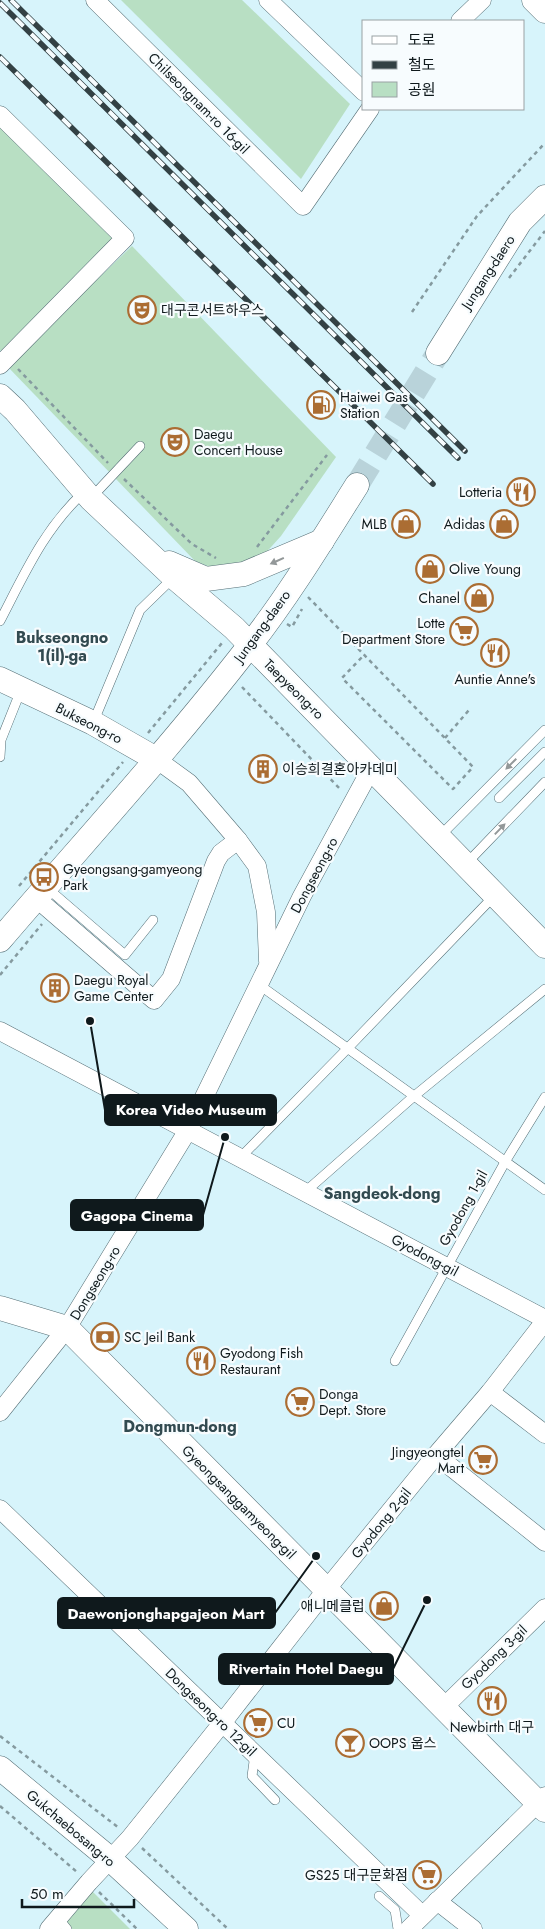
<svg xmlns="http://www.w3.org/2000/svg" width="545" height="1929" font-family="Jost,'Noto Sans KR',sans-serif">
	<rect width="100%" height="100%" fill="#d7f4fb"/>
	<g fill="#b8dfc3">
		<path d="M121 0H242L350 104 301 179Z"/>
		<path d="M0 115 125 238 7 357 0 350Z"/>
		<path d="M132 246 336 457 281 536 262 557 223 572 195 561 7 366Z"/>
		<path d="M92 1891 130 1929H58Z"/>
	</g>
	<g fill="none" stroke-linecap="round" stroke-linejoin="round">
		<path stroke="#b9d3da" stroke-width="24" stroke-dasharray="24 12" stroke-linecap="butt" d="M357 485 438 353"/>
		<defs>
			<g id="lane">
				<path d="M91 498 140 446"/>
				<path d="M0 621C25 573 44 529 84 492"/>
				<path d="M93 723 140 610 174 577"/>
				<path d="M0 757 1 740 21 690"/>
				<path d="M499 798 545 752"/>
				<path d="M440 836 545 730"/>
				<path d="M466 864 545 782"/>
				<path d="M46 887 125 955 153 920"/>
				<path d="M258 984 545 1190"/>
				<path d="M240 1158 347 1049 495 895"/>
				<path d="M305 1192 413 1097 545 989"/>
				<path d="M395 1361 505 1162 545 1097"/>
				<path d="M255 1754 252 1776 275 1800"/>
				<path d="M379 1896 395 1910 398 1929"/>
				<path d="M59 1919 67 1929"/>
			</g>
			<g id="street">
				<path d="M95 0 303 206 370 109"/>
				<path d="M268 0 364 92"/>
				<path d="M460 21 482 0"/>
				<path d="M0 115 125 238 0 365"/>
				<path d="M156 759 189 783 238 840 257 866 266 912 268 961"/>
				<path d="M36 898 154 1000 171 979 216 861 221 853 238 840"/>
				<path d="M0 1031 545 1319"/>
				<path d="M490 1392 545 1434"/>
				<path d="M0 1412 67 1328 188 1130 302 896 372 767"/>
				<path d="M436 1455 545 1542"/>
				<path d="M0 1509 422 1915"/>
				<path d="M444 1707 545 1608"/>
				<path d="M437 1901 473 1929"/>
				<path d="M49 1929 89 1882 130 1838 223 1722 326 1590 436 1455 490 1392 545 1321"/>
				<path d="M409 1929 545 1796"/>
			</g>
			<g id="secondary">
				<path d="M534 0 545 11"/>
				<path d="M438 353 520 222 545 197"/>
				<path d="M0 396 15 410 91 499 174 577 234 628 545 946"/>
				<path d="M169 563 206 579 244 574 322 541"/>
				<path d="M0 679 93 723 156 759"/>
				<path d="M0 940C84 842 171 747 250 645 289 595 323 539 357 485"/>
				<path d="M0 1308 67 1328 545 1810"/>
				<path d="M0 1768 110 1859 186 1929"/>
			</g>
		</defs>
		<use href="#lane" stroke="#556e75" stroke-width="10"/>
		<use href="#street" stroke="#556e75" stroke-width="19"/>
		<use href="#secondary" stroke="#556e75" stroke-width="25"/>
		<g stroke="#859a9f" stroke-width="2.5" stroke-dasharray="4 4" stroke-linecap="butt">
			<path d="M509 278 545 231"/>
			<path d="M412 312 477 216 545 143"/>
			<path d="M18 369 108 463"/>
			<path d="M124 479 192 544 216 558"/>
			<path d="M257 547 327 455"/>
			<path d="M308 597 473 767 453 789 342 678 364 655"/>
			<path d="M287 624 292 627 302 609"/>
			<path d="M242 687 341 790"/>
			<path d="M148 733 222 643"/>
			<path d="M445 738 469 710"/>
			<path d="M19 886 123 762"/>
			<path d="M0 975 42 924"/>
			<path d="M0 1736 119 1828"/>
			<path d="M0 1806 77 1872"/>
			<path d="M142 1848 228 1929"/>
			<path d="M99 1892 137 1929"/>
		</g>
		<use href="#lane" stroke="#fff" stroke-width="9"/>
		<use href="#street" stroke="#fff" stroke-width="18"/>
		<use href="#secondary" stroke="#fff" stroke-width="24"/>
		<defs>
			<g id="rail">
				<path d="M11 0 465 451"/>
				<path d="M0 3 458 458"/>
				<path d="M0 57 433 484"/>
			</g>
		</defs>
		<use href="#rail" stroke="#334144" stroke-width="5.5"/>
		<use href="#rail" stroke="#f7fcfe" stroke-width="4" stroke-dasharray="11" stroke-linecap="butt"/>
	</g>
	<defs><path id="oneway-solid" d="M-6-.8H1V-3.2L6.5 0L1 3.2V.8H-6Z" transform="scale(1.25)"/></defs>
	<g fill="#939899">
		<use href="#oneway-solid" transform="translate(277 561) rotate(156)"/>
		<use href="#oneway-solid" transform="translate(511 764) rotate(135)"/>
		<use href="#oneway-solid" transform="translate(500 829) rotate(-46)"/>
	</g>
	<defs>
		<symbol id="theatre-ring" viewBox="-11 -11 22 22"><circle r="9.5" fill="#f7fcfe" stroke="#ab6d33" stroke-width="1.5"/><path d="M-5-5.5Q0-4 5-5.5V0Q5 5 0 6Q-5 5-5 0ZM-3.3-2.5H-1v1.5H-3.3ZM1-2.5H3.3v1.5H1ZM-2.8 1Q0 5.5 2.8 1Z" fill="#ab6d33"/></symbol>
		<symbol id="fuel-ring" viewBox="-11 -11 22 22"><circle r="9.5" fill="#f7fcfe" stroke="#ab6d33" stroke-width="1.5"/><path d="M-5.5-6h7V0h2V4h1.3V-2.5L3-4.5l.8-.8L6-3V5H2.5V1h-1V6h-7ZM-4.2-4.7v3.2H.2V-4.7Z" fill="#ab6d33"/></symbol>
		<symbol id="restaurant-ring" viewBox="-11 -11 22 22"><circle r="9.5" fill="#f7fcfe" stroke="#ab6d33" stroke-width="1.5"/><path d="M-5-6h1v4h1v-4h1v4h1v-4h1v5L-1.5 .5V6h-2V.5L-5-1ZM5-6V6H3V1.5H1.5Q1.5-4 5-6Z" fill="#ab6d33"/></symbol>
		<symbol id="shop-ring" viewBox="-11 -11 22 22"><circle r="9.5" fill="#f7fcfe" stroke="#ab6d33" stroke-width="1.5"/><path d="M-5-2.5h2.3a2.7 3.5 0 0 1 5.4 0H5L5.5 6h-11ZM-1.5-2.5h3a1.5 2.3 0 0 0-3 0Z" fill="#ab6d33"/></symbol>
		<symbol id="supermarket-ring" viewBox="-11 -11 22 22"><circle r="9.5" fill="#f7fcfe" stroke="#ab6d33" stroke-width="1.5"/><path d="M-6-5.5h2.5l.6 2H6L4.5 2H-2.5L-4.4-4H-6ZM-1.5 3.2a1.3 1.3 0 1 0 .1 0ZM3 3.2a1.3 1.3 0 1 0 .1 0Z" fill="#ab6d33"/></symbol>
		<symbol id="building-ring" viewBox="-11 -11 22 22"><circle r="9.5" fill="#f7fcfe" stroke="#ab6d33" stroke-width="1.5"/><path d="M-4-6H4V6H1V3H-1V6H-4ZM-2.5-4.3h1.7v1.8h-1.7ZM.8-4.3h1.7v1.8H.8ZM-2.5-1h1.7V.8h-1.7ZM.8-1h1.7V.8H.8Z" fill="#ab6d33"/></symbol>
		<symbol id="bus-ring" viewBox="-11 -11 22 22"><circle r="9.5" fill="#f7fcfe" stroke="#ab6d33" stroke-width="1.5"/><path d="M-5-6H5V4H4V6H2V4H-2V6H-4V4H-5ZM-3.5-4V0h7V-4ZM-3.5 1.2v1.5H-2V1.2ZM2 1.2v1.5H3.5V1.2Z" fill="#ab6d33"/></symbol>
		<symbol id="bank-ring" viewBox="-11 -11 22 22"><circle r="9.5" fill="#f7fcfe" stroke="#ab6d33" stroke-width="1.5"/><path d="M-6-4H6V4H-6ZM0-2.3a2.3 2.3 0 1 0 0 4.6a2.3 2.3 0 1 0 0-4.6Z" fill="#ab6d33"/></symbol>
		<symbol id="bar-ring" viewBox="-11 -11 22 22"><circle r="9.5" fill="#f7fcfe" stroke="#ab6d33" stroke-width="1.5"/><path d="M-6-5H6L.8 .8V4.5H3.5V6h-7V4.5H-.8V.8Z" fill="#ab6d33"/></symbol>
	</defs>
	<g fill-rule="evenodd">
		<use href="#theatre-ring" x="126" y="294" width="32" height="32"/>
		<use href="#fuel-ring" x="305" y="389" width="32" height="32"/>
		<use href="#theatre-ring" x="159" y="426" width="32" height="32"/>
		<use href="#restaurant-ring" x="505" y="476" width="32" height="32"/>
		<use href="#shop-ring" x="390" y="508" width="32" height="32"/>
		<use href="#shop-ring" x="488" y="508" width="32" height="32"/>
		<use href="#shop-ring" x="414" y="553" width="32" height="32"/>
		<use href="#shop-ring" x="463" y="582" width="32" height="32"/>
		<use href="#supermarket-ring" x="448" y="615" width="32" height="32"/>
		<use href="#restaurant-ring" x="479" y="637" width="32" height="32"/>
		<use href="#building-ring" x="247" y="753" width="32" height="32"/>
		<use href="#bus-ring" x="28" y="861" width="32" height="32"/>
		<use href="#building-ring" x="39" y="972" width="32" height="32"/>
		<use href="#bank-ring" x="89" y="1321" width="32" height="32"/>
		<use href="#restaurant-ring" x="185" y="1345" width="32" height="32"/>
		<use href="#supermarket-ring" x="284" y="1386" width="32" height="32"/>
		<use href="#supermarket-ring" x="467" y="1444" width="32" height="32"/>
		<use href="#shop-ring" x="368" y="1590" width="32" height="32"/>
		<use href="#restaurant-ring" x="476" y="1685" width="32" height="32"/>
		<use href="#supermarket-ring" x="242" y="1707" width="32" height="32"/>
		<use href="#bar-ring" x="334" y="1727" width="32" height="32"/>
		<use href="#supermarket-ring" x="411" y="1859" width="32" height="32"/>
	</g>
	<g text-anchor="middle" stroke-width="4.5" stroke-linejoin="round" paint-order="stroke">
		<g font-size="14" fill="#0f191c" stroke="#f7fcfe">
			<text transform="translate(199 103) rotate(45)" y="5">Chilseongnam-ro 16-gil</text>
			<text transform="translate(488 272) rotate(-57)" y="5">Jungang-daero</text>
			<text transform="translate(262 626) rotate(-54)" y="5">Jungang-daero</text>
			<text transform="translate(294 689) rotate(45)" y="5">Taepyeong-ro</text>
			<text transform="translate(89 723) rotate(27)" y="5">Bukseong-ro</text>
			<text transform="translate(314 875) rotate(-62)" y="5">Dongseong-ro</text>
			<text transform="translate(463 1208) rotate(-61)" y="5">Gyodong 1-gil</text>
			<text transform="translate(425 1255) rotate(28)" y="5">Gyodong-gil</text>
			<text transform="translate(95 1283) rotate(-59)" y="5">Dongseong-ro</text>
			<text transform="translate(239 1502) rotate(45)" y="5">Gyeongsanggamyeong-gil</text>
			<text transform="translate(381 1523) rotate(-51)" y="5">Gyodong 2-gil</text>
			<text transform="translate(494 1657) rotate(-44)" y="5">Gyodong 3-gil</text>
			<text transform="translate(211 1712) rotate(44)" y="5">Dongseong-ro 12-gil</text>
			<text transform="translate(71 1828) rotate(40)" y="5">Gukchaebosang-ro</text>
		</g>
		<g font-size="14" fill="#0f191c" stroke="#f7fcfe" text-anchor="start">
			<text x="161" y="315">대구콘서트하우스</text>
			<text x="340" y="402">Haiwei Gas<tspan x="340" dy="16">Station</tspan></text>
			<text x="194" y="439">Daegu<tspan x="194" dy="16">Concert House</tspan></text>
			<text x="502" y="497" text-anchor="end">Lotteria</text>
			<text x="387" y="529" text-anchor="end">MLB</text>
			<text x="485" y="529" text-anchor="end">Adidas</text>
			<text x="449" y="574">Olive Young</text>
			<text x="460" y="603" text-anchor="end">Chanel</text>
			<text x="445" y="628" text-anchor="end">Lotte<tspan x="445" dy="16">Department Store</tspan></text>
			<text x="495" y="684" text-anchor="middle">Auntie Anne's</text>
			<text x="282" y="774">이승희결혼아카데미</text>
			<text x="63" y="874">Gyeongsang-gamyeong<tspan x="63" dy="16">Park</tspan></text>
			<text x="74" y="985">Daegu Royal<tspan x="74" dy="16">Game Center</tspan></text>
			<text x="124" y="1342">SC Jeil Bank</text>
			<text x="220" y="1358">Gyodong Fish<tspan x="220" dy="16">Restaurant</tspan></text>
			<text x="319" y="1399">Donga<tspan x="319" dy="16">Dept. Store</tspan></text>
			<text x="464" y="1457" text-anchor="end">Jingyeongtel<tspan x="464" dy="16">Mart</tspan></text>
			<text x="365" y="1611" text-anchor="end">애니메클럽</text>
			<text x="277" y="1728">CU</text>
			<text x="492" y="1732" text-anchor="middle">Newbirth 대구</text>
			<text x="369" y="1748">OOPS 웁스</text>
			<text x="408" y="1880" text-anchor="end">GS25 대구문화점</text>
		</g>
		<g font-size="16" font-weight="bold" fill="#324a50" stroke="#f7fcfe">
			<text x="62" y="643">Bukseongno<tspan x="62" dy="18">1(il)-ga</tspan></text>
			<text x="382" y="1199">Sangdeok-dong</text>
			<text x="180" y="1432">Dongmun-dong</text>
		</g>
	</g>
	<path fill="none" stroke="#0f191c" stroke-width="2" d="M90 1021L105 1110M225 1137L203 1215M316 1556L275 1613M427 1600L393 1669"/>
	<g fill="#0f191c" stroke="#f7fcfe" stroke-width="2">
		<circle cx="90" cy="1021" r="5"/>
		<circle cx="225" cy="1137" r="5"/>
		<circle cx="316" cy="1556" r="5"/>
		<circle cx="427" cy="1600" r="5"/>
	</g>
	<g fill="#0f191c" stroke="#0f191c" stroke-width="2">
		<rect x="105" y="1095" width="171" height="30" rx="5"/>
		<rect x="71" y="1200" width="132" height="30" rx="5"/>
		<rect x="58" y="1598" width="217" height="30" rx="5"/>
		<rect x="219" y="1654" width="174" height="30" rx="5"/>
	</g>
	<g font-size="15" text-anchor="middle" font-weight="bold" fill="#fff">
		<text x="191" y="1115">Korea Video Museum</text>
		<text x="137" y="1221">Gagopa Cinema</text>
		<text x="166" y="1619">Daewonjonghapgajeon Mart</text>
		<text x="306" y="1674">Rivertain Hotel Daegu</text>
	</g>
	<rect x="362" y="20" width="162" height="90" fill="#f7fcfe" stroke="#9aa1a4"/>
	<rect x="372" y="36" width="25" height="8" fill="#ffffff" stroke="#9aa1a4"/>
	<text x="408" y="45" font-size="15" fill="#0f191c">도로</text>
	<rect x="372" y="61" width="25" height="8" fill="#334144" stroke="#9aa1a4"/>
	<text x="408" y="70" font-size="15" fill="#0f191c">철도</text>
	<rect x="372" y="82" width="25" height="15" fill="#b8dfc3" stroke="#9aa1a4"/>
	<text x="408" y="95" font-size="15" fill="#0f191c">공원</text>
	<path d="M22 1899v8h112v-8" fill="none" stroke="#0f191c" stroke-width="2.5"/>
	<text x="30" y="1899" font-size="15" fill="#0f191c" stroke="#f7fcfe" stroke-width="4" paint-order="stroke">50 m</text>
</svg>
